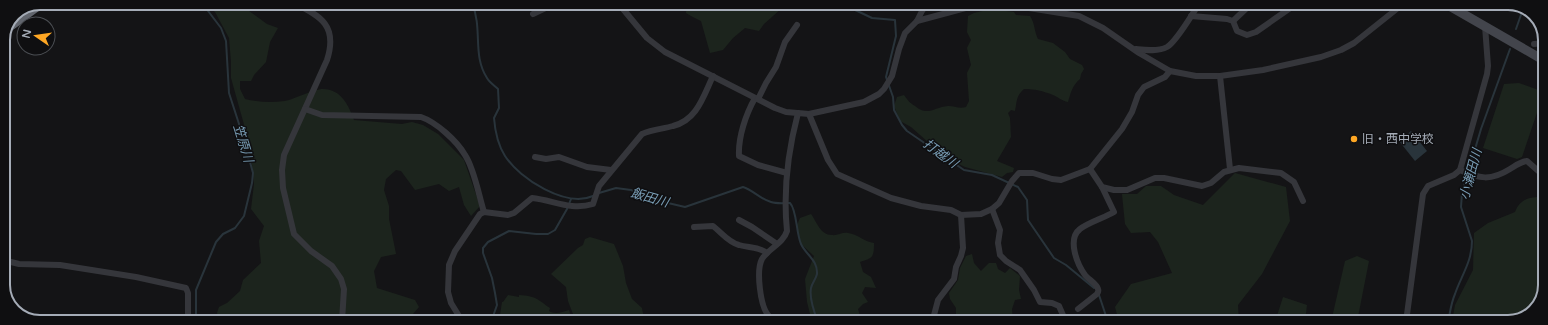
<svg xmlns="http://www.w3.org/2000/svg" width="1548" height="325" font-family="'Varela Round','Noto Sans JP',sans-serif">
	<rect width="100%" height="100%" fill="#141416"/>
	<g fill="#1c241d">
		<path d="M205 3H238L267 24 278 28 270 42 266 62 254 75 251 81H240V89L245 99C258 102 271 103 285 101 295 99 314 89 323 89 341 89 349 106 354 120L402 124 412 122 423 125 438 134 464 160 480 206 471 216 464 205 459 187 449 191 439 184 415 190 401 171 396 170 386 179 384 190 389 206V219L396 254 381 257 374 271 377 288 415 300 419 307 407 321H220L217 313 219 307 227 303 240 291 243 280 261 263 259 241 264 226 251 209 254 184 250 146 231 78V62L229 38 215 12Z"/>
		<path d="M687 3H793V4L790 9 782 8 764 24 759 31 745 28 733 38 723 50 710 53 701 21 691 16 686 13Z"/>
		<path d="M991 9 1014 12 1016 15 1030 16C1035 23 1034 31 1038 39L1053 43 1065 52 1070 59 1082 65 1084 69 1081 74 1080 79C1072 86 1071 92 1068 102 1062 101 1058 97 1053 95 1043 91 1035 89 1024 89 1016 96 1017 101 1015 111L1011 110 1008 113 1010 118 1011 137 997 161 1014 168 1013 172 1007 173 1002 177 965 167 946 158 911 127 900 121 894 106 897 97 904 95C908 101 910 103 915 106 928 117 934 107 948 106 955 106 959 109 966 107L969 101 967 73 971 65 967 48 971 40 967 32 968 16 974 13Z"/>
		<path d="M1519 83 1544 92 1522 157 1517 159 1483 148 1504 84Z"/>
		<path d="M1235 173 1286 187 1290 221 1262 274 1238 305 1239 322H1119L1115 307 1131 284 1172 273 1158 242 1150 232 1131 233 1125 224 1122 194H1137L1146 186H1161L1174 195 1203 205Z"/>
		<path d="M1537 197 1544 198V292L1532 313 1508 322H1452L1455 305 1473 270 1474 233 1488 223 1515 212C1519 201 1526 198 1537 197Z"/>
		<path d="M811 214C817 222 820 235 832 235 837 236 842 232 848 233 857 234 865 242 874 243 874 257 873 258 860 262L863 272 871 277 876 288 865 287 862 293 868 302 863 304 858 309 862 322H812L807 302 805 279 814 256 800 243 797 225 800 218Z"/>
		<path d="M590 237 614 244 623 266 626 283 632 299 642 308C644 325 653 316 663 322H576L568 301 566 287 551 274 578 248 583 245 585 239Z"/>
		<path d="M972 254 974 263 981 271 989 263H996L998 269 1005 273 1010 268 1020 276 1019 290 1021 299 1015 300 1012 309 1013 322H945L956 314V308L950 299 949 293 958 280 960 268 966 256Z"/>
		<path d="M1357 256 1369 261 1357 322H1331L1345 261Z"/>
		<path d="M508 295 519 297V295C536 296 537 299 550 308L549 311C555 315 562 312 569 310L573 322H490L496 314 502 317V316L500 315 502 302H503Z"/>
		<path d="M1283 297 1307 305 1305 322H1275Z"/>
	</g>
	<path fill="#29343b" d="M1411 131 1427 151 1415 161 1399 141Z"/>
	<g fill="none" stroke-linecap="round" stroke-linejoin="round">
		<g stroke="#29343b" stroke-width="2">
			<path d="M472 3C483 29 472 55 487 78 489 82 495 86 498 89L499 108 494 118C495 131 498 145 505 156 520 179 566 208 593 196"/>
			<path d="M850 3 851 8 872 18 895 20 896 36 886 77 893 97 894 110 902 125 907 131 964 170 992 175 1018 187 1027 200 1028 220 1054 258 1066 265 1094 288"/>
			<path d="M1516 29 1523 9"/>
			<path d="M599 193 616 188 631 190 668 203 685 207 743 187C753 190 760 199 771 202 777 204 784 203 790 203 797 210 796 233 801 244 806 255 818 260 817 274 816 279 812 283 811 288 809 299 814 312 818 322"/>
			<path d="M1099 295 1108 322"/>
			<path d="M196 321V290L216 242 223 234 235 228 244 216 252 183 253 173 250 162 244 150 240 127 229 93 226 41 221 28 202 3"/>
			<path d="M491 322 497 305 495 293 492 278 483 253V248L488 242 509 231 536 234H548L555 230 567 209 571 199"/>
			<path d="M1448 322C1450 313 1451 303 1455 294 1461 276 1472 262 1472 241L1461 207 1462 193 1481 129 1510 49"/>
		</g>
		<g stroke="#35363b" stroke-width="6">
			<path d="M294 3C321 16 338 26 327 60L284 155 282 170 283 188 294 234 311 251 332 266 341 279 344 289 342 321"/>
			<path d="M618 3 647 38 665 52 775 108 786 112 809 114 864 102 879 94 884 89 892 76 899 49 905 33 917 21 922 11 928 3"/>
			<path d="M997 3 1079 16 1103 28 1139 53 1170 71 1196 76H1220L1263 70 1321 57 1341 50 1354 43 1403 4"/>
			<path d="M533 14 556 3"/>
			<path d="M1191 16 1227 19 1233 21 1237 31 1247 35 1256 32 1296 4"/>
			<path d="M917 21 984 3"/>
			<path d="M1233 21 1251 4"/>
			<path d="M1534 44 1545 43"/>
			<path d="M1136 49C1145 50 1158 52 1167 47 1177 41 1192 14 1199 4"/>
			<path d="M1220 76 1230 169"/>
			<path d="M755 98C746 114 738 137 739 156L758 165 787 173"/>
			<path d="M758 99 766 83 776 67 785 42 797 25"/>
			<path d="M305 109 322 115 421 117C436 122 457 141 465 155 474 168 479 196 484 212"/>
			<path d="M809 114 828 160 837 174 891 198 921 206 951 210 961 215 981 214 992 209 999 203 1012 181 1019 173H1033L1052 179 1061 180 1090 169 1122 129 1132 112 1138 95 1144 87 1165 77 1170 71"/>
			<path d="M535 157 546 159 559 157 587 167 611 170"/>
			<path d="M1090 169 1102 187 1114 190H1127L1155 178H1164L1202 186 1211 183 1224 172 1239 168 1281 173 1294 182 1303 201"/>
			<path d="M1460 170 1487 74 1488 66 1485 26"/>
			<path d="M992 209 1000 230 998 243 1000 255 1006 261 1020 270 1034 290 1040 302 1052 303 1059 306 1066 322"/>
			<path d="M739 220 752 227 777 244"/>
			<path d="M694 227 713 226C722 233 728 242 739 245 749 248 758 246 767 253"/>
			<path d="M3 260 19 264 60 265 136 277 186 288 188 293V321"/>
			<path d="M9 301 19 313"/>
			<path d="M1078 309 1097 294C1098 292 1099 291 1098 289 1097 284 1088 279 1085 275 1077 264 1067 239 1080 229 1087 223 1106 217 1114 212L1102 187"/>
			<path d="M459 316 451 303 448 292 449 265 455 251 480 214 484 212 508 215 514 213 532 198C553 200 571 211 593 204L599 186 642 134C653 129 663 129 673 126 697 120 703 97 713 76"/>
			<path d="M777 322C774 320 771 318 769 316 760 307 756 270 762 259 769 248 783 244 787 231 783 192 788 151 798 113"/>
			<path d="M933 322V319L938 300 954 279 956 267 961 256 963 248 961 215"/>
			<path d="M1406 322 1423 194 1428 186 1454 175 1460 170C1479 179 1491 181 1510 169 1515 166 1520 162 1527 161L1544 176"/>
		</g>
		<path stroke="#43454c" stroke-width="9" d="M1446 4 1545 61"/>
		<path stroke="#61656d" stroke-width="11" d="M9 26 39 4"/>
	</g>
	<circle fill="#fea724" stroke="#0f0f11" stroke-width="1.5" cx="1354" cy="139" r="4"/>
	<g text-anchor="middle" stroke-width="3" stroke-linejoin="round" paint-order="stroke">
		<g font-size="12" fill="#a5acb7" stroke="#0f0f11" text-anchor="start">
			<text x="1362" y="143">旧・西中学校</text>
		</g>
		<g font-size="13" font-style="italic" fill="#799db5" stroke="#0f0f11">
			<text transform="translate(244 143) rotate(73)" y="5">笠原川</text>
			<text transform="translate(941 153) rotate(36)" y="5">打越川</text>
			<text transform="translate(1470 174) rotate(-75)" y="5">小瀬田川</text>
			<text transform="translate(650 197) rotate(16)" y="5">飯田川</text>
		</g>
	</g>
	<path d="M0 0H1548V325H0ZM40 10H1508A30 30 0 0 1 1538 40V285A30 30 0 0 1 1508 315H40A30 30 0 0 1 10 285V40A30 30 0 0 1 40 10Z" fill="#0f0f11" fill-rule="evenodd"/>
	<path fill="none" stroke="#a5acb7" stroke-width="2" d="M40 10H1508A30 30 0 0 1 1538 40V285A30 30 0 0 1 1508 315H40A30 30 0 0 1 10 285V40A30 30 0 0 1 40 10Z"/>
	<g transform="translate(36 36) rotate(283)"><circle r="19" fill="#0f0f11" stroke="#4b4e53"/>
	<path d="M0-3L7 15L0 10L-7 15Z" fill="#fea724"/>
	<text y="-6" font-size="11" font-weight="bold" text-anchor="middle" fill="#a5acb7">N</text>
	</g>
</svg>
